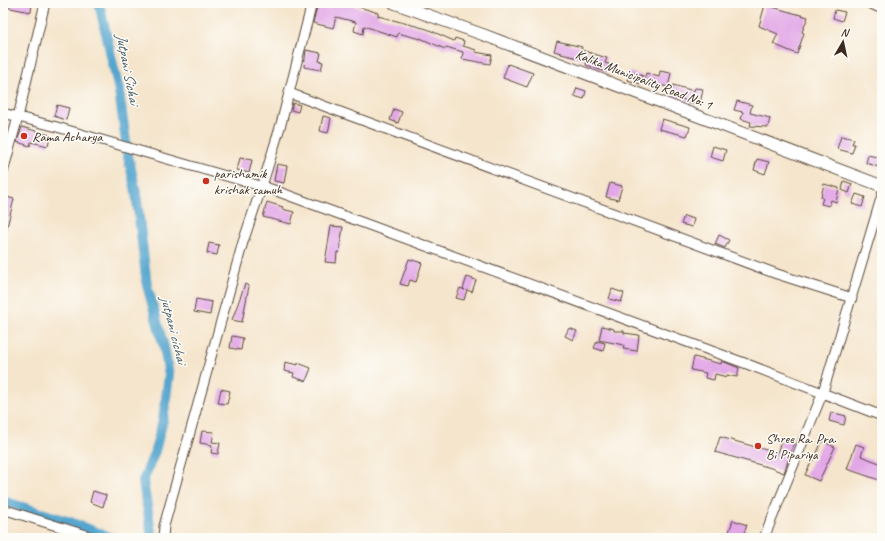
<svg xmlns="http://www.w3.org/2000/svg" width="885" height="541" font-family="Caveat,sans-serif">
	<rect width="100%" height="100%" fill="#fdfcf7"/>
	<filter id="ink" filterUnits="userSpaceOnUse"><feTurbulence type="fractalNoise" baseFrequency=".025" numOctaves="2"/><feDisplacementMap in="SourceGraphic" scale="8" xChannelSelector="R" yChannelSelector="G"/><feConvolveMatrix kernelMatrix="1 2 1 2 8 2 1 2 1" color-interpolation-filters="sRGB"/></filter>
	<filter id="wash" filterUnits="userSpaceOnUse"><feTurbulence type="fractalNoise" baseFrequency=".012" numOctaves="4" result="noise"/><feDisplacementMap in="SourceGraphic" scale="16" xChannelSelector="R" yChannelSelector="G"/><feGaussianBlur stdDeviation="0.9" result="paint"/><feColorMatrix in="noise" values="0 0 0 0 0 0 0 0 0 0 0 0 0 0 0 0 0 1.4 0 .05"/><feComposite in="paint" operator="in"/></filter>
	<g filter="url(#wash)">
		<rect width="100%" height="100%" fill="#f5e5cc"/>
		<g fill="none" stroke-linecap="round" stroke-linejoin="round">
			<g stroke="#54a5ce" stroke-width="10">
				<path d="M99 3 119 91 126 142"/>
				<path d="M127 151 136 192 147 285 164 347 169 375 163 420 155 451 143 481 152 538"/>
				<path d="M3 501 70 522 112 538"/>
			</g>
		</g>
		<g id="blocks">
			<g fill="#e2a7e7">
				<path d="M5 3H32L31 12 5 7Z"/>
				<path d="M318 3H345L369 10 378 13V16L427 29 454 41 455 38 464 41 463 46 476 50 475 52 492 55 490 64 462 59 463 52 446 47 445 49 420 38V39L398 33 397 37 364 26 363 34 354 31 356 22 336 17 333 28 313 23Z"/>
				<path d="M765 5 808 17 802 32 804 33 797 54 773 44 778 34 759 26Z"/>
				<path d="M835 10 845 12 842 21 833 18Z"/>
				<path d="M557 41 582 47 581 50 607 58 605 63 609 64 606 72 586 65 587 60 561 54V53L554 51Z"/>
				<path d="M306 50 321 53 319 61 323 62 321 70 304 67Z"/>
				<path d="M508 64 533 73 527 87 503 78Z"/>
				<path d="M660 71 671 73 668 87 655 84 654 86 643 83 646 73 659 77Z"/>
				<path d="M630 72 643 76 640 84 627 80Z"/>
				<path d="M673 85 694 91 695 88 703 89 700 104 685 102V100L670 96Z"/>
				<path d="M577 88 586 91 584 99 574 96Z"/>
				<path d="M737 101 752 105 750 113 770 118 768 127 750 126 751 122 741 119 743 112 734 110Z"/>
				<path d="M293 103 300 105 298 112 291 110Z"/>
				<path d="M57 105 69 108 66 120 54 116Z"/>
				<path d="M394 109 402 112 398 123 390 120Z"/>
				<path d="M323 116 331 118 328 133 320 131Z"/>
				<path d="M662 119 690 127 687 136 659 129Z"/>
				<path d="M22 127 50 135 48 146 31 142 30 146 17 142Z"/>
				<path d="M841 136 854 139 852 144H855L852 153 837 149Z"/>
				<path d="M713 146 726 150 723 161 710 157Z"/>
				<path d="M868 155 881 158 879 167 866 163Z"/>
				<path d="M240 158 252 160 249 173 237 170Z"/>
				<path d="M757 159 769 162 765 174 754 170Z"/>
				<path d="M277 164 287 166 284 183 274 181Z"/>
				<path d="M844 181 852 184 849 193 842 190Z"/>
				<path d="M610 183 622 186 618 200 606 197Z"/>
				<path d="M824 184 839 188 836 202 831 200 829 206 821 204 823 198 821 197Z"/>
				<path d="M856 194 865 197 862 207 852 204Z"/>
				<path d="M3 196 14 199 6 231H3Z"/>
				<path d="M267 202 283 207 282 209 294 212 291 224 263 217Z"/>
				<path d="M684 216 694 219 692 227 681 224Z"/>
				<path d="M331 226 343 227 339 253 337 252 336 263 325 262Z"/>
				<path d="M719 235 729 240 725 248 715 244Z"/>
				<path d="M209 243 219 245 217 255 207 253Z"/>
				<path d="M409 259 422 263 416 282 410 280 408 286 400 284Z"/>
				<path d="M467 277 476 280 472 292 467 290 464 300 456 298 460 288 465 290 463 289Z"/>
				<path d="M245 284 249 286 242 322 232 320Z"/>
				<path d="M612 289 624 293 621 302 609 299Z"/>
				<path d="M196 299 212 302 210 315 194 312Z"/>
				<path d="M602 326 614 329V331H624V333L639 335 637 351 623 349 624 345 599 340Z"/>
				<path d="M569 328 577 331 573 340 565 336Z"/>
				<path d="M232 336 243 338 241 350 230 348Z"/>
				<path d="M597 341 605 343 603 351 594 348Z"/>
				<path d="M694 357 721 364 722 361 739 368 737 377 727 375V377L715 374 714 380 705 378 706 373 691 370Z"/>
				<path d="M285 362 298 365V363L311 368 306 381 293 377 294 373 284 371Z"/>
				<path d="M221 389 230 391 227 404 218 403Z"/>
				<path d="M831 412 846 416 844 425 829 421Z"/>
				<path d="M202 431 214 432 212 442 220 443 218 454 211 453 212 445 200 443Z"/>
				<path d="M720 437 777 453 782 438 794 442 784 473 771 468 715 452Z"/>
				<path d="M822 441 835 447 819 481 805 475 812 460H814Z"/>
				<path d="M856 444 864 447 861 456 882 464V481L847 469Z"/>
				<path d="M93 491 106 495 103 507 90 502Z"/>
				<path d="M733 520 747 525 742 538H727Z"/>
			</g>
		</g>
	</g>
	<g filter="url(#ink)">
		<use href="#blocks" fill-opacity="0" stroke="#574638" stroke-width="1"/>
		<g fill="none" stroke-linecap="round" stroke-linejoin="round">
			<defs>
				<g id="minor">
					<path d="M869 3 882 9"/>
					<path d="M289 93 777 274 852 298"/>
					<path d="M3 113 57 127 271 189 747 364 882 416"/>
					<path d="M3 172 18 117 45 3"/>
					<path d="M3 509 95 538"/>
					<path d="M163 538 164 526 243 242 262 186 281 124 312 3"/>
					<path d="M764 538 823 392 882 195"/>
				</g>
				<path id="tertiary" d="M394 3 484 35 882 186"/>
			</defs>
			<use href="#minor" stroke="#574638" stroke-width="11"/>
			<use href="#tertiary" stroke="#574638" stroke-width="13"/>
			<use href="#minor" stroke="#fff" stroke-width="9"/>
			<use href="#tertiary" stroke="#fff" stroke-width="11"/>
		</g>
	</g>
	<g fill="#c8321e" stroke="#fdfcf7" stroke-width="1.5">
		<circle cx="24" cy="136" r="4"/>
		<circle cx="206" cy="181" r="4"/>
		<circle cx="758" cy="446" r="4"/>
	</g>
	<g text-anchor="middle" stroke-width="3" stroke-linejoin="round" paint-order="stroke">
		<g font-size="14" fill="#3b2a1e" stroke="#fdfcf7">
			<text transform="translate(644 79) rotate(21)" y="5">Kalika Municipality Road No: 1</text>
		</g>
		<g font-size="14" fill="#3b2a1e" stroke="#fdfcf7" text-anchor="start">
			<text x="32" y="141">Rama Acharya</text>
			<text x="214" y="178">parishamik<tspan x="214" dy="16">krishak samuh</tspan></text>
			<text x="766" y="443">Shree Ra. Pra.<tspan x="766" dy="16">Bi Pipariya</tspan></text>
		</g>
		<g font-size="15" font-style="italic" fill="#455b64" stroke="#fdfcf7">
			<text transform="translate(128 69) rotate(79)" y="5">Jutpani Sichai</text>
			<text transform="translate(174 330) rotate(76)" y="5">jutpani cichai</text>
		</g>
	</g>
	<rect width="885" height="541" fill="none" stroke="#fdfcf7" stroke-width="16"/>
	<g transform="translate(843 42) rotate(9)" stroke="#fdfcf7" stroke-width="3" paint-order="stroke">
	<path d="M0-3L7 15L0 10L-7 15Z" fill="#3b2a1e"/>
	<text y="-6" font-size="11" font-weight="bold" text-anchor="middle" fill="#3b2a1e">N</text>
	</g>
</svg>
